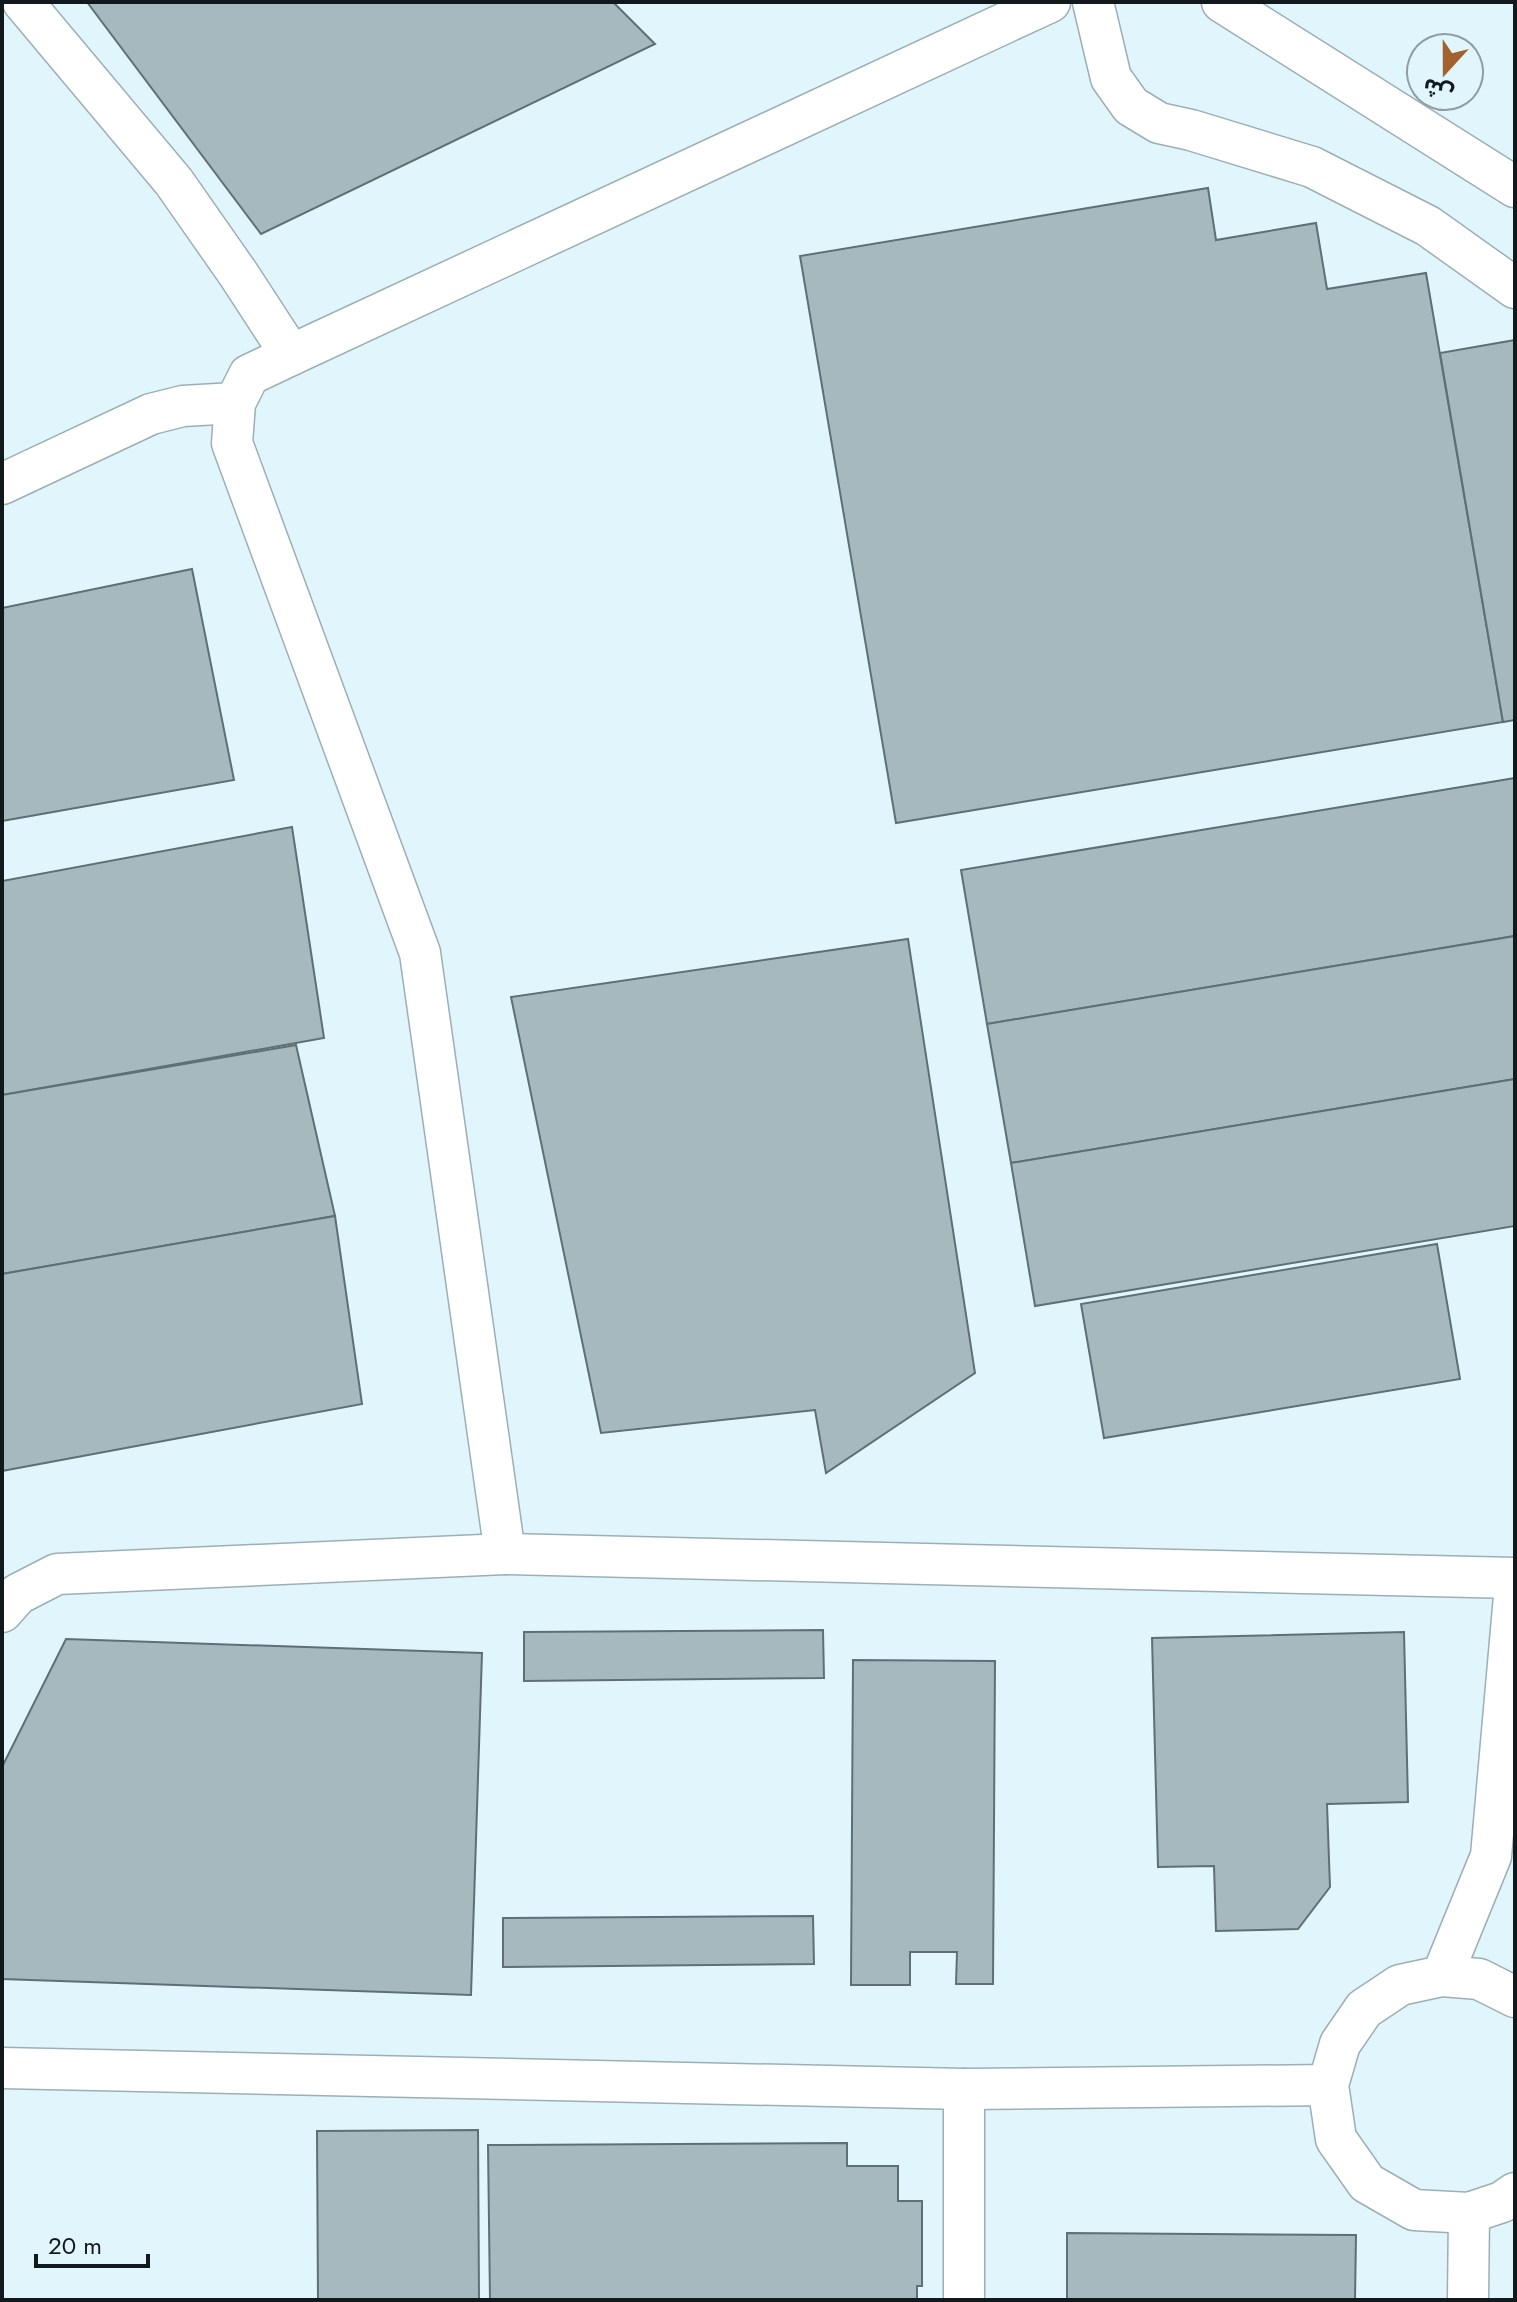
<svg xmlns="http://www.w3.org/2000/svg" width="1517" height="2302" font-family="Jost,'Noto Sans Arabic',sans-serif">
	<rect width="100%" height="100%" fill="#e1f6fc"/>
	<g fill="#a5b9bf" stroke="#5e7075" stroke-width="2">
		<path d="M87 2H613L655 44 261 234Z"/>
		<path d="M1208 188 1216 240 1316 223 1327 289 1426 273 1503 722 896 823 800 256Z"/>
		<path d="M1515 340V720L1503 722 1440 353Z"/>
		<path d="M192 569 234 780 2 821V608Z"/>
		<path d="M1515 778V936L987 1024 961 870Z"/>
		<path d="M292 827 324 1038 2 1095V881Z"/>
		<path d="M1515 936V1079L1011 1163 987 1024Z"/>
		<path d="M908 939 975 1373 826 1473 815 1410 601 1433 511 997Z"/>
		<path d="M296 1045 335 1216 2 1274V1095Z"/>
		<path d="M1515 1079V1226L1035 1306 1011 1163Z"/>
		<path d="M335 1216 362 1404 2 1471V1274Z"/>
		<path d="M1437 1244 1460 1379 1104 1438 1081 1304Z"/>
		<path d="M823 1630 824 1678 524 1681V1632Z"/>
		<path d="M1404 1632 1408 1802 1327 1804 1330 1887 1298 1929 1216 1931 1214 1866 1158 1867 1152 1638Z"/>
		<path d="M66 1639 482 1653 471 1995 2 1979V1767Z"/>
		<path d="M853 1660 995 1661 993 1984H956L957 1952H910V1985H851Z"/>
		<path d="M813 1916 814 1964 503 1967V1918Z"/>
		<path d="M478 2130 479 2300H318L317 2131Z"/>
		<path d="M847 2143V2166H898V2201H922V2286H917V2300H490L488 2145Z"/>
		<path d="M1067 2233 1356 2235 1355 2300H1067Z"/>
	</g>
	<g fill="none" stroke-linecap="round" stroke-linejoin="round">
		<defs>
			<g id="minor">
				<path d="M23 2 174 182 239 275 291 355"/>
				<path d="M1093 2 1111 78 1131 106 1159 123 1191 130 1312 167 1428 226 1515 288"/>
				<path d="M1222 2 1515 187"/>
				<path d="M2 484 151 414 183 406 235 403"/>
				<path d="M505 1554 420 953 232 443 235 403 249 375 291 355 1050 2"/>
				<path d="M2 1612 18 1594 57 1574 505 1554 1515 1578"/>
				<path d="M1442 1976 1491 1856 1515 1585"/>
				<path d="M1515 1997 1479 1979 1442 1976 1400 1985 1364 2009 1340 2044 1328 2085 1336 2139 1367 2183 1414 2210 1469 2213 1502 2202 1515 2193"/>
				<path d="M2 2068 964 2089 1328 2085"/>
				<path d="M964 2300V2089"/>
				<path d="M1468 2300 1469 2213"/>
			</g>
		</defs>
		<use href="#minor" stroke="#9cafb5" stroke-width="43"/>
		<use href="#minor" stroke="#fff" stroke-width="40"/>
	</g>
	<rect width="1517" height="2302" fill="none" stroke="#12191c" stroke-width="8"/>
	<g transform="translate(1445 72) rotate(201)"><circle r="38" fill="#e1f6fc" stroke="#8e9ea2" stroke-width="2"/>
	<path d="M0-6L14 30L0 20L-14 30Z" fill="#a3612d"/>
	<text y="-12" font-size="22" font-weight="bold" text-anchor="middle" fill="#12191c">ش</text>
	</g>
	<path d="M36 2254v12h112v-12" fill="none" stroke="#12191c" stroke-width="4"/>
	<text x="48" y="2254" font-size="24" fill="#12191c" stroke="#e1f6fc" stroke-width="6" paint-order="stroke">20 m</text>
</svg>
